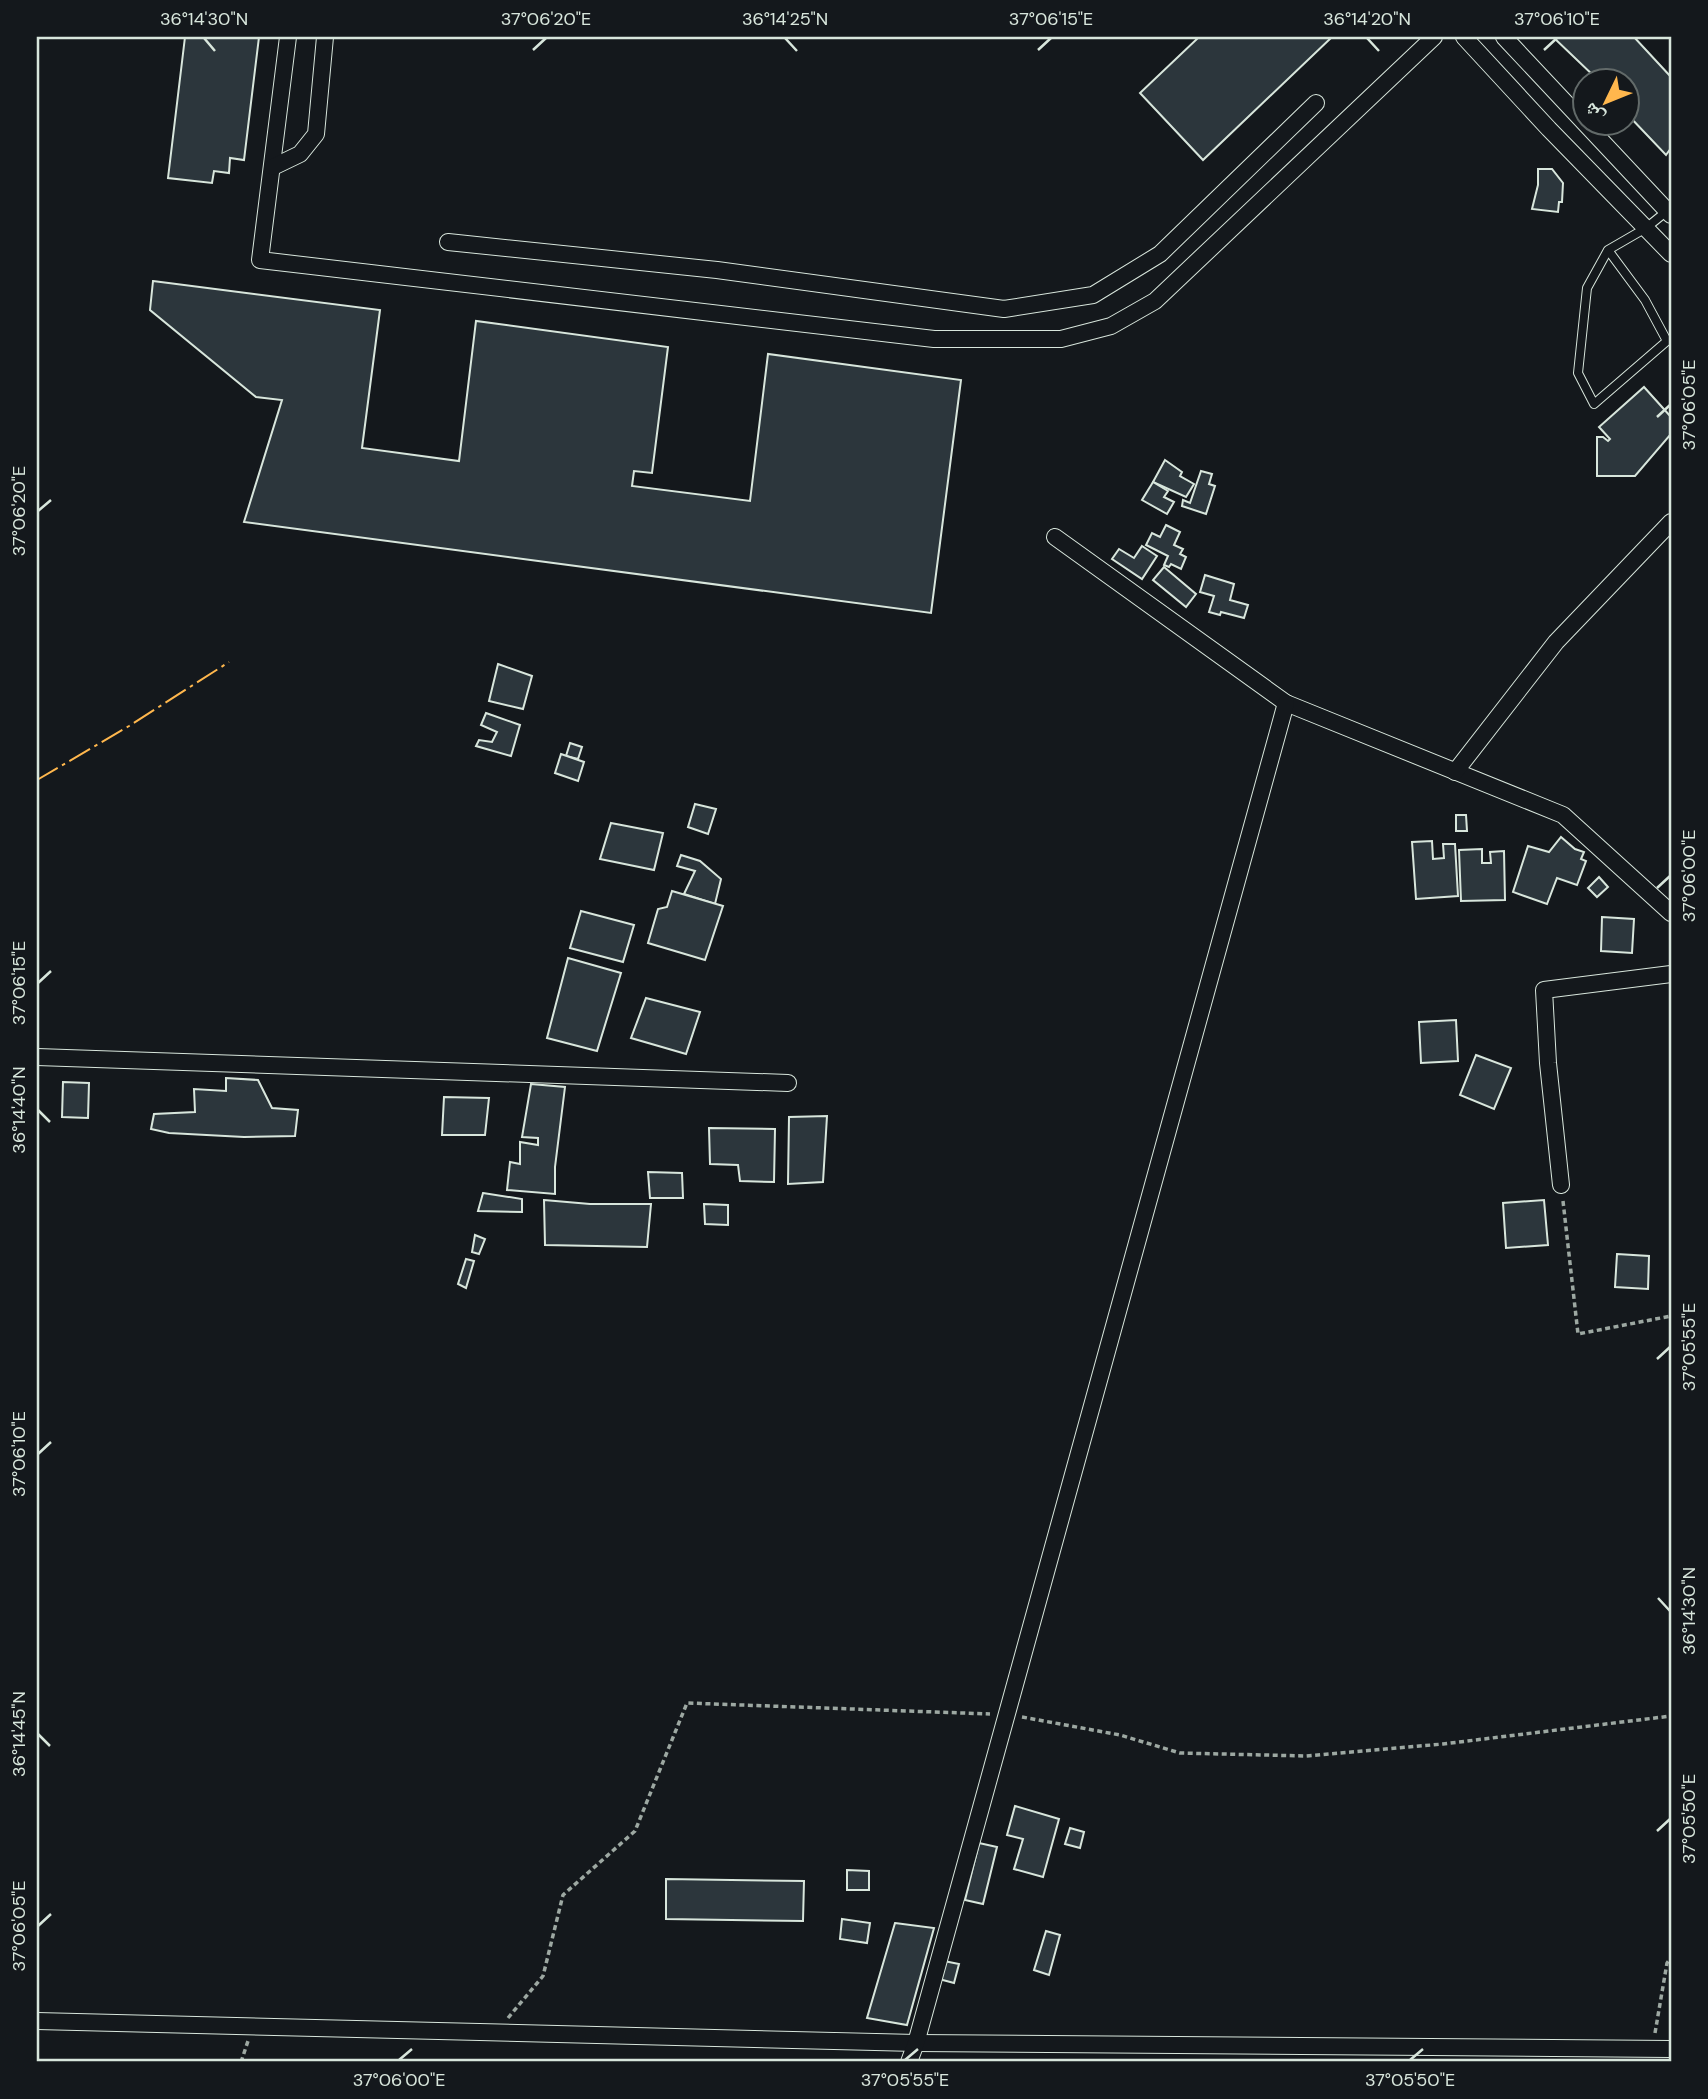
<svg xmlns="http://www.w3.org/2000/svg" width="1708" height="2099" font-family="'DM Sans','Noto Naskh Arabic',sans-serif">
	<rect width="100%" height="100%" fill="#14181c"/>
	<g fill="#2c363c" stroke="#d8e6dc" stroke-width="2">
		<path d="M185 37H259L244 160 230 158 229 173 214 171 212 183 168 178Z"/>
		<path d="M1199 37H1332L1203 160 1140 93Z"/>
		<path d="M1553 37H1634L1671 77V148L1666 155 1628 115V80H1595L1597 79Z"/>
		<path d="M1538 169H1552L1563 183 1562 202H1559L1558 212 1532 209 1538 185Z"/>
		<path d="M153 281 380 310 362 448 459 461 476 321 668 347 652 473 634 471 632 486 750 501 768 354 961 380 931 613 244 522 282 400 256 397 150 310Z"/>
		<path d="M1644 387 1671 417V434L1635 476H1597V437H1603L1608 441 1610 439 1599 427Z"/>
		<path d="M1165 460 1182 472 1180 476 1194 484 1186 497 1153 482Z"/>
		<path d="M1201 471 1212 474 1209 484 1215 486 1206 514 1182 506 1183 500 1190 503Z"/>
		<path d="M1153 482 1168 491 1164 497 1174 502 1167 514 1142 500Z"/>
		<path d="M1166 525 1180 532 1174 545 1183 549 1180 554 1186 557 1181 569 1171 564 1169 567 1164 565 1168 556 1146 545 1152 533 1160 537Z"/>
		<path d="M1142 546 1157 556 1142 579 1112 559 1119 549 1134 558Z"/>
		<path d="M1164 567 1196 594 1186 607 1153 580Z"/>
		<path d="M1205 575 1234 584 1230 600 1248 605 1244 618 1221 612 1220 615 1209 612 1214 596 1200 592Z"/>
		<path d="M498 664 532 676 523 709 489 701Z"/>
		<path d="M486 713 520 725 511 756 476 746 479 740 492 742 497 732 481 725Z"/>
		<path d="M570 743 582 747 578 759 566 756Z"/>
		<path d="M561 754 584 762 578 781 555 773Z"/>
		<path d="M695 804 716 809 708 834 688 827Z"/>
		<path d="M1456 815H1466L1467 831H1456Z"/>
		<path d="M611 823 663 833 654 870 600 859Z"/>
		<path d="M1561 837 1575 849 1584 852 1581 859 1586 861 1577 885 1557 878 1547 904 1513 892 1528 846 1549 852Z"/>
		<path d="M1432 841 1433 859 1444 858 1443 844H1455L1458 896 1416 899 1412 842Z"/>
		<path d="M1482 849V863H1491L1490 852 1504 851 1505 900 1461 901 1459 850Z"/>
		<path d="M681 855 700 861 721 879 715 904 684 894 695 871 677 866Z"/>
		<path d="M1599 877 1608 887 1597 897 1588 888Z"/>
		<path d="M672 891 723 906 705 960 648 943 658 909 667 907Z"/>
		<path d="M581 911 634 925 623 962 570 948Z"/>
		<path d="M1602 917 1634 919 1632 953 1601 951Z"/>
		<path d="M568 958 621 973 597 1051 547 1038Z"/>
		<path d="M646 998 700 1012 686 1054 631 1038Z"/>
		<path d="M1456 1020 1458 1061 1421 1063 1419 1022Z"/>
		<path d="M1476 1055 1511 1068 1494 1109 1460 1095Z"/>
		<path d="M226 1078 258 1080 272 1108 298 1110 295 1136 244 1137 169 1133 151 1129 154 1114 195 1112 194 1089 226 1091Z"/>
		<path d="M63 1082 89 1083 88 1118 62 1117Z"/>
		<path d="M531 1084 565 1087 555 1167V1194L507 1190 510 1162 520 1164V1142L538 1145V1138L522 1137Z"/>
		<path d="M444 1097 489 1098 485 1135H442Z"/>
		<path d="M827 1116 823 1182 788 1184 789 1117Z"/>
		<path d="M709 1128 775 1129 774 1182 740 1181 738 1165 710 1164Z"/>
		<path d="M648 1172 682 1173 683 1198H650Z"/>
		<path d="M483 1193 522 1199V1212L478 1211Z"/>
		<path d="M544 1200 590 1204H651L647 1247 545 1245Z"/>
		<path d="M1544 1200 1548 1245 1506 1248 1503 1203Z"/>
		<path d="M704 1204 728 1205V1225L705 1224Z"/>
		<path d="M475 1235 485 1239 479 1254 472 1252Z"/>
		<path d="M1617 1254 1649 1256 1648 1289 1615 1287Z"/>
		<path d="M466 1259 474 1261 466 1288 458 1284Z"/>
		<path d="M1015 1806 1059 1819 1043 1877 1014 1869 1023 1839 1007 1835Z"/>
		<path d="M1070 1828 1084 1832 1080 1848 1065 1844Z"/>
		<path d="M979 1843 997 1847 983 1904 965 1900Z"/>
		<path d="M847 1870 869 1871V1890H847Z"/>
		<path d="M666 1879 804 1881 803 1921 666 1919Z"/>
		<path d="M842 1919 870 1923 867 1943 840 1939Z"/>
		<path d="M895 1923 934 1928 907 2025 867 2018Z"/>
		<path d="M1046 1931 1060 1935 1049 1975 1034 1970Z"/>
		<path d="M944 1961 959 1964 954 1983 939 1979Z"/>
	</g>
	<g fill="none" stroke-linecap="round" stroke-linejoin="round">
		<defs>
			<path id="service" d="M1608 250 1645 300 1667 341 1594 404 1578 373 1587 288 1608 250 1646 228 1667 211"/>
			<g id="minor">
				<path d="M288 37 260 260 934 339H1061L1111 326 1155 301 1434 37"/>
				<path d="M1464 37 1549 129 1671 254"/>
				<path d="M1504 37 1671 215"/>
				<path d="M273 167 300 154 316 134 325 37"/>
				<path d="M448 242 717 270 1004 309 1093 295 1160 254 1316 103"/>
				<path d="M1055 537 1286 703 1563 815 1671 913"/>
				<path d="M1455 772 1556 642 1671 522"/>
				<path d="M37 1057 788 1083"/>
				<path d="M1561 1185 1548 1063 1544 990 1671 974"/>
				<path d="M37 2021 916 2043 1671 2049"/>
				<path d="M909 2062 916 2043 1286 703"/>
			</g>
		</defs>
		<use href="#service" stroke="#d8e6dc" stroke-width="10"/>
		<use href="#minor" stroke="#d8e6dc" stroke-width="18"/>
		<g stroke="#9da8a2" stroke-width="3.5" stroke-dasharray="5 3.5" stroke-linecap="butt">
			<path d="M1563 1201 1578 1334 1671 1316"/>
			<path d="M1022 1717 1120 1735 1180 1753 1306 1756 1443 1744 1671 1716"/>
			<path d="M508 2018 543 1976 563 1895 635 1831 687 1703 990 1714"/>
			<path d="M1655 2033 1667 1963 1671 1958"/>
			<path d="M241 2062 248 2041"/>
		</g>
		<use href="#service" stroke="#14181c" stroke-width="8"/>
		<use href="#minor" stroke="#14181c" stroke-width="16"/>
		<path stroke="#ffb74d" stroke-width="2" stroke-dasharray="24 5 3.5 5" stroke-linecap="butt" d="M37 780 129 726 229 662"/>
	</g>
	<path fill="none" stroke="#d8e6dc" stroke-width="2.5" d="M204 38 215 51M785 38 797 51M1367 38 1379 51M533 50 546 38M1038 50 1051 38M1544 50 1557 38M1657 417 1670 405M38 511 51 500M1657 888 1670 876M38 983 51 971M38 1110 50 1122M1657 1359 1670 1347M38 1454 51 1442M1658 1598 1670 1611M38 1734 50 1746M1657 1831 1670 1819M38 1926 51 1914M399 2060 412 2049M905 2060 918 2049M1410 2060 1423 2049"/>
	<rect width="1708" height="2099" fill="none" stroke="#14181c" stroke-width="77"/>
	<g transform="translate(1606 102) rotate(227)"><circle r="33" fill="#14181c" stroke="#626a69" stroke-width="2"/>
	<path d="M0-5L12 26L0 18L-12 26Z" fill="#ffb74d"/>
	<text y="-10" font-size="19" font-weight="bold" text-anchor="middle" fill="#d8e6dc">ش</text>
	</g>
	<rect x="38" y="38" width="1632" height="2022" fill="none" stroke="#d8e6dc" stroke-width="2.5"/>
	<g font-size="18" text-anchor="middle" fill="#d8e6dc">
		<text x="204" y="25">36°14'30"N</text>
		<text x="546" y="25">37°06'20"E</text>
		<text x="785" y="25">36°14'25"N</text>
		<text x="1051" y="25">37°06'15"E</text>
		<text x="1367" y="25">36°14'20"N</text>
		<text x="1557" y="25">37°06'10"E</text>
		<text transform="translate(1689 405) rotate(-90)" y="6">37°06'05"E</text>
		<text transform="translate(19 511) rotate(-90)" y="6">37°06'20"E</text>
		<text transform="translate(1689 876) rotate(-90)" y="6">37°06'00"E</text>
		<text transform="translate(19 983) rotate(-90)" y="6">37°06'15"E</text>
		<text transform="translate(19 1110) rotate(-90)" y="6">36°14'40"N</text>
		<text transform="translate(1689 1347) rotate(-90)" y="6">37°05'55"E</text>
		<text transform="translate(19 1454) rotate(-90)" y="6">37°06'10"E</text>
		<text transform="translate(1689 1611) rotate(-90)" y="6">36°14'30"N</text>
		<text transform="translate(19 1734) rotate(-90)" y="6">36°14'45"N</text>
		<text transform="translate(1689 1819) rotate(-90)" y="6">37°05'50"E</text>
		<text transform="translate(19 1926) rotate(-90)" y="6">37°06'05"E</text>
		<text x="399" y="2086">37°06'00"E</text>
		<text x="905" y="2086">37°05'55"E</text>
		<text x="1410" y="2086">37°05'50"E</text>
	</g>
</svg>
